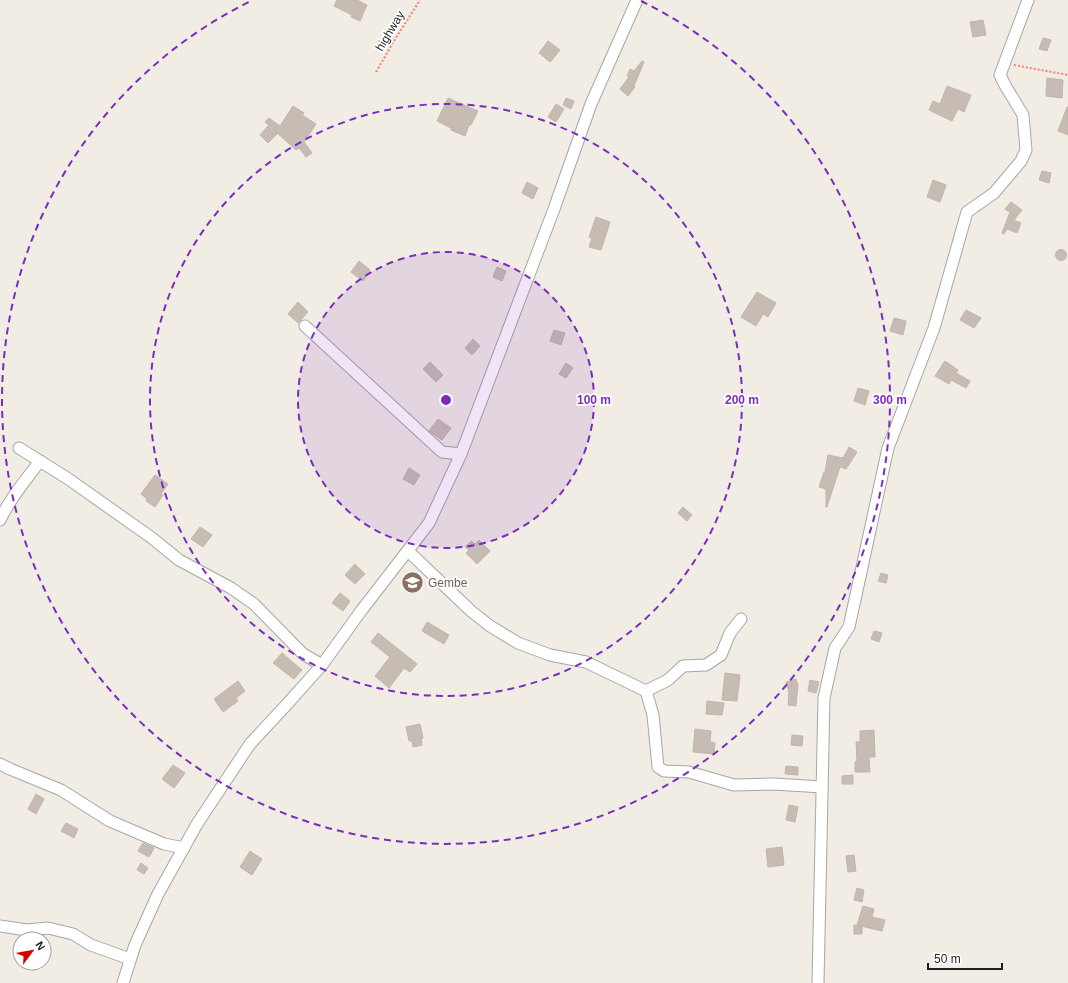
<svg xmlns="http://www.w3.org/2000/svg" width="1068" height="983" font-family="Arial,sans-serif">
	<rect width="100%" height="100%" fill="#f1ede5"/>
	<g fill="#c6bcb4" stroke="#c3b4a7">
		<path d="M337 0H357L367 5 360 21 351 17 352 15 334 6Z"/>
		<path d="M983 20 986 35 973 37 970 22Z"/>
		<path d="M1043 38 1051 40 1047 51 1039 49Z"/>
		<path d="M548 41 560 50 550 62 539 53Z"/>
		<path d="M642 61 644 62 634 86 635 87 628 96 620 89 629 77 627 76 630 69 634 71Z"/>
		<path d="M1047 78 1063 80 1062 98 1046 96Z"/>
		<path d="M947 86 971 95 964 112 958 109 952 121 929 110 933 101 940 104Z"/>
		<path d="M448 98 478 111 471 125H469L465 136 451 130V128L437 121Z"/>
		<path d="M566 98 574 101 571 109 563 105Z"/>
		<path d="M556 104 564 109 556 122 548 117Z"/>
		<path d="M293 106 304 113 302 115 316 124 304 142 312 153 306 157 299 148 296 150 265 122 269 118 280 126Z"/>
		<path d="M1067 107H1068V135L1058 131Z"/>
		<path d="M268 126 277 134 268 143 260 135Z"/>
		<path d="M1042 171 1051 173 1049 183 1039 180Z"/>
		<path d="M933 180 946 185 940 202 927 197Z"/>
		<path d="M527 182 538 188 533 199 522 193Z"/>
		<path d="M1011 202 1022 210 1014 220 1021 223 1017 233 1007 229 1004 234 1002 233 1010 212 1005 209Z"/>
		<path d="M596 217 610 222 601 250 589 247 592 238 589 237Z"/>
		<circle cx="1061" cy="255" r="5.5"/>
		<path d="M359 261 370 270 363 281 351 272Z"/>
		<path d="M497 267 506 271 502 281 493 277Z"/>
		<path d="M757 292 776 303 768 317 763 314 756 326 741 317Z"/>
		<path d="M298 302 308 312 298 323 288 314Z"/>
		<path d="M966 310 981 318 974 328 960 320Z"/>
		<path d="M894 318 906 321 903 335 890 331Z"/>
		<path d="M554 330 565 333 561 345 550 341Z"/>
		<path d="M473 339 480 346 472 355 465 348Z"/>
		<path d="M945 361 958 370 956 373 970 381 966 388 951 380 949 384 935 376Z"/>
		<path d="M430 362 443 375 436 382 423 369Z"/>
		<path d="M566 363 573 368 566 378 559 374Z"/>
		<path d="M858 388 869 391 865 405 854 401Z"/>
		<path d="M438 419 451 428 442 440 429 431Z"/>
		<path d="M849 447 857 452 846 469 840 467 827 507H826V489L819 487 824 472H825L828 455 843 458Z"/>
		<path d="M409 468 420 475 414 485 403 479Z"/>
		<path d="M155 475 168 484 161 494 163 495 155 507 146 501 147 499 141 494Z"/>
		<path d="M683 507 692 515 687 521 678 513Z"/>
		<path d="M200 527 212 535 203 547 191 539Z"/>
		<path d="M479 540 490 551 477 564 466 553 469 550 465 547 471 541 475 544Z"/>
		<path d="M355 564 365 574 355 584 345 575Z"/>
		<path d="M881 573 888 575 886 583 878 581Z"/>
		<path d="M340 593 350 601 343 611 332 603Z"/>
		<path d="M427 622 449 635 444 644 422 631Z"/>
		<path d="M874 631 882 633 879 642 871 639Z"/>
		<path d="M378 633 417 664 410 672 404 668 389 688 375 676 390 657 371 642Z"/>
		<path d="M282 653 302 670 294 679 273 663Z"/>
		<path d="M725 673 740 675 737 701 722 700Z"/>
		<path d="M796 679 798 685 796 706 788 705 789 692 786 682Z"/>
		<path d="M810 680 819 682 816 693 808 691Z"/>
		<path d="M238 681 245 691 236 698 238 701 223 712 214 699Z"/>
		<path d="M707 701 724 703 722 715 706 714Z"/>
		<path d="M420 724 423 738 421 739 422 745 413 747 412 741H409L406 727Z"/>
		<path d="M695 729 711 731 710 742 715 743 714 754 693 752Z"/>
		<path d="M874 730 875 757H869L870 772H855V762L857 761 856 742H860V731Z"/>
		<path d="M792 735 803 736 802 746 791 745Z"/>
		<path d="M173 765 185 773 174 788 162 779Z"/>
		<path d="M786 766 798 767V775L785 774Z"/>
		<path d="M853 775V784H842V776Z"/>
		<path d="M36 794 44 799 36 814 28 809Z"/>
		<path d="M789 805 798 807 795 822 786 820Z"/>
		<path d="M66 823 78 829 74 838 61 831Z"/>
		<path d="M143 843 154 848 149 857 138 851Z"/>
		<path d="M782 847 784 865 768 867 766 849Z"/>
		<path d="M250 851 262 859 252 875 240 867Z"/>
		<path d="M854 855 856 871 848 872 846 856Z"/>
		<path d="M141 863 148 868 144 874 137 870Z"/>
		<path d="M857 888 864 890 862 902 854 900Z"/>
		<path d="M863 906 874 909 872 917 885 920 882 931 857 925Z"/>
		<path d="M854 925 862 926V934H854Z"/>
	</g>
	<g fill="none" stroke-linecap="round" stroke-linejoin="round">
		<defs>
			<g id="minor">
				<path d="M305 326 442 452 461 454"/>
				<path d="M19 448 67 478 152 538 179 560 231 588 254 604 303 654 322 665"/>
				<path d="M0 520C10 498 26 480 40 461"/>
				<path d="M408 551 471 611 490 626 518 643 550 655 586 662 646 691 668 680 683 666 706 665 721 655 730 633 741 619"/>
				<path d="M646 691 653 715 658 767 664 771 689 772 734 785 774 784 822 787"/>
				<path d="M0 764 10 769 61 790 110 821 164 844 184 848"/>
				<path d="M0 926 27 930 48 928 73 934 91 945 130 959"/>
				<path d="M123 983 135 945 158 894 197 824 250 744 289 702 322 665 361 611 429 523 461 454 554 209 591 104 637 0"/>
				<path d="M818 983 824 698 835 648 849 627 888 448 934 328 967 212 994 193 1021 161 1026 150 1023 115 1006 87 1000 75 1028 0"/>
			</g>
		</defs>
		<use href="#minor" stroke="#a6a6a6" stroke-width="13"/>
		<g stroke="#ff7b68" stroke-width="2" stroke-dasharray="2 2" stroke-linecap="butt">
			<path d="M1014 65 1068 75"/>
			<path d="M376 72 394 41 420 0"/>
		</g>
		<use href="#minor" stroke="#fff" stroke-width="11"/>
	</g>
	<circle cx="446" cy="400" r="148" fill="#7b2cbf" fill-opacity=".12"/>
	<g fill="none" stroke="#7b2cbf" stroke-width="2" stroke-dasharray="7 5">
		<circle cx="446" cy="400" r="148"/>
		<circle cx="446" cy="400" r="296"/>
		<path d="M641 1A444 444 0 1 1 251 1"/>
	</g>
	<defs>
		<symbol id="school-disc" viewBox="-11 -11 22 22"><circle r="9.5" fill="#8d6e63" stroke="#fff"/><path d="M0-5L7-2L0 1L-7-2ZM-4 1L0 2.5L4 1V4Q0 6-4 4Z" fill="#fff"/></symbol>
	</defs>
	<g fill-rule="evenodd">
		<use href="#school-disc" x="400" y="570" width="25" height="25"/>
	</g>
	<g text-anchor="middle" stroke-width="3.5" stroke-linejoin="round" paint-order="stroke">
		<g font-size="12" fill="#1f1f1f" stroke="#fff">
			<text transform="translate(390 31) rotate(-59)" y="4">highway</text>
		</g>
		<g font-size="12" fill="#785e54" stroke="#fff" text-anchor="start">
			<text x="428" y="587">Gembe</text>
		</g>
	</g>
	<circle cx="446" cy="400" r="6" fill="#7b2cbf" stroke="#fff" stroke-width="2"/>
	<g font-size="12" text-anchor="middle" font-weight="bold" fill="#7b2cbf" stroke="#fff" stroke-width="3.5" stroke-linejoin="round" paint-order="stroke">
		<text x="594" y="404">100 m</text>
		<text x="742" y="404">200 m</text>
		<text x="890" y="404">300 m</text>
	</g>
	<g transform="translate(32 951) rotate(58)"><circle r="19" fill="#ffffff" stroke="#a5a5a5"/>
	<path d="M0-3L7 15L0 10L-7 15Z" fill="#cf0500"/>
	<text y="-6" font-size="11" font-weight="bold" text-anchor="middle" fill="#1f1f1f">N</text>
	</g>
	<path d="M928 963v6h74v-6" fill="none" stroke="#1f1f1f" stroke-width="2"/>
	<text x="934" y="963" font-size="12" fill="#1f1f1f" stroke="#ffffff" stroke-width="3" paint-order="stroke">50 m</text>
</svg>
